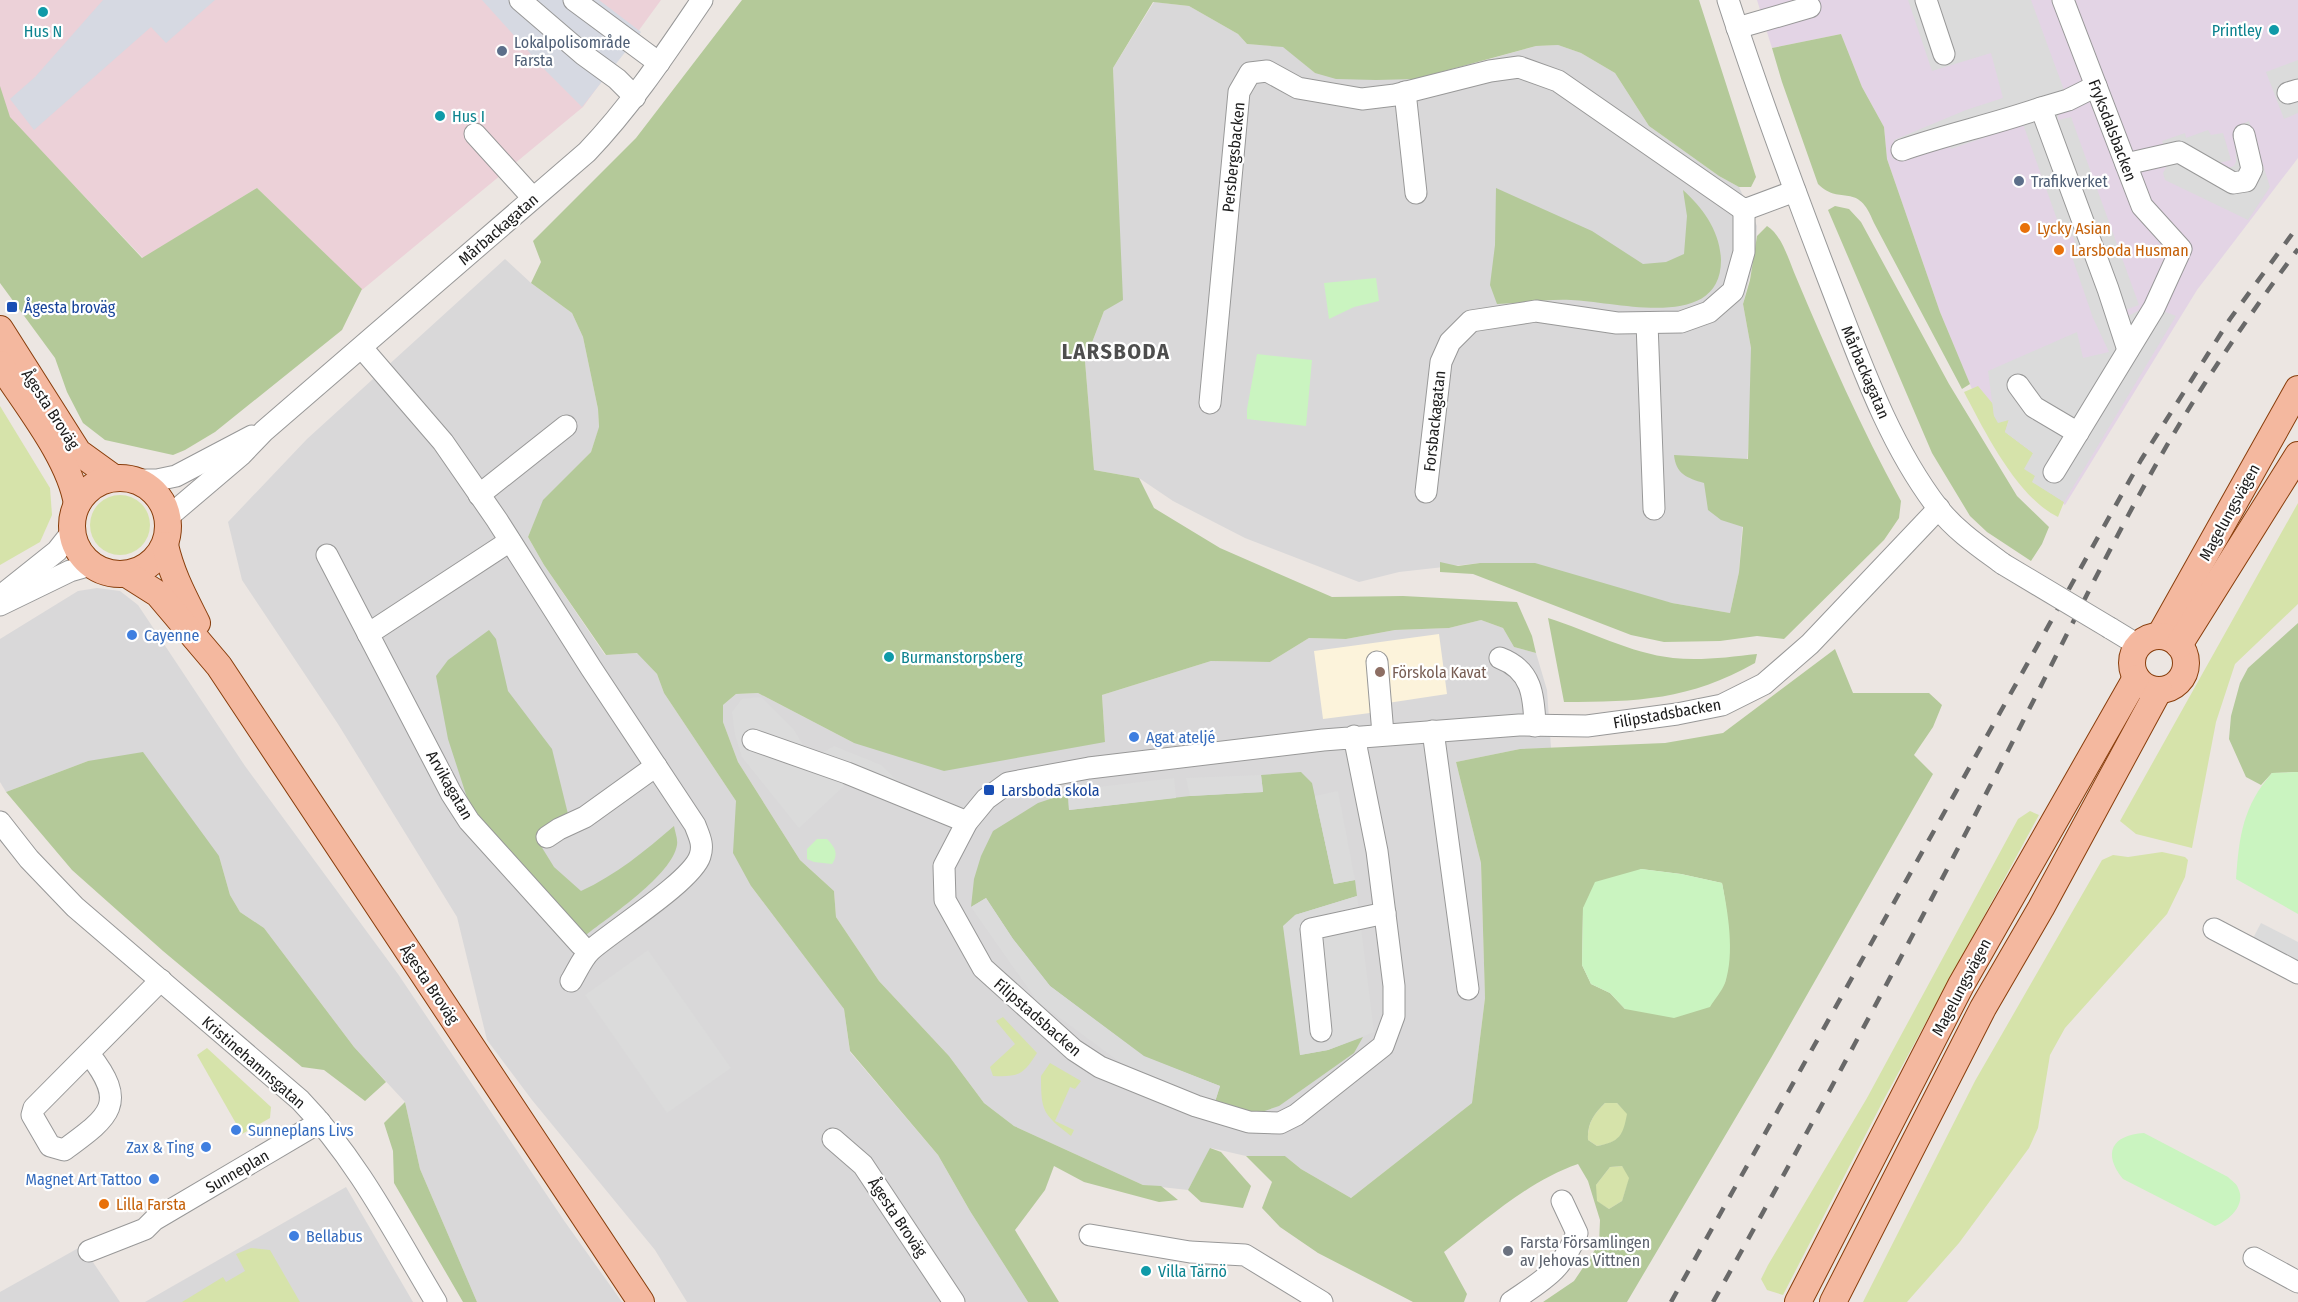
<svg xmlns="http://www.w3.org/2000/svg" width="2298" height="1302" font-family="'Fira Sans Condensed',sans-serif">
	<rect width="100%" height="100%" fill="#ece6e2"/>
	<g fill="#d9d8d9">
		<path d="M1154 2 1189 6 1238 34 1247 44 1283 46 1315 73 1476 63 1536 46 1558 45 1581 53 1615 73 1649 126 1719 176 1739 187 1757 226 1756 252 1743 304 1751 348V408L1739 572 1730 613 1672 603 1480 563 1399 572 1359 582 1245 538 1173 501 1139 478 1094 470 1085 361 1104 311 1117 167 1113 68Z"/>
		<path d="M505 259 531 283 572 313 583 337 598 409 599 428 591 452 544 500 528 537 544 565 605 655 638 653 657 674 664 693 736 801V823L751 886 844 1009 850 1052 938 1155 970 1211 1028 1302H687L655 1250 532 1100 487 1040 457 917 338 724 242 580 228 522 307 439Z"/>
		<path d="M97 588 120 591 138 605 245 766 398 974 565 1222 622 1302H477L420 1169 405 1102 354 1047 264 928 240 912 230 895 219 856 88 761 6 792 0 782V639L78 591Z"/>
		<path d="M1481 620 1503 628 1514 647 1536 653 1547 690 1551 748 1520 749 1456 762 1481 863 1485 998 1472 1103 1351 1198 1301 1169 1285 1156H1246L1211 1148 1188 1190 1143 1185 1014 1126 984 1103 949 1056 879 981 836 917 834 891 800 860 738 762 723 722V705L736 694 758 693 854 743 1105 742 1102 695 1211 661 1270 662 1309 638 1346 639 1395 630 1449 628Z"/>
		<path d="M346 1187 413 1302H145Z"/>
		<path d="M82 1246 120 1302H0V1292Z"/>
	</g>
	<path fill="#ecd1d8" d="M0 0H661L583 107 362 290 257 188 143 258 9 117 0 90Z"/>
	<path fill="#e3d4e5" d="M1757 0H2298V158L2197 290 2065 505 2016 473 1993 422 1974 394 1940 312 1887 159 1884 127 1862 87 1841 34 1772 48Z"/>
	<path fill="#fcf3db" d="M1439 634 1447 694 1381 704 1370 713 1323 719 1314 651Z"/>
	<g fill="#d6e3aa">
		<path d="M1978 386 1993 404 1994 416 2009 419 2005 432 2033 453 2035 476 2033 482 2064 502 2058 517C2017 497 1985 432 1964 392Z"/>
		<path d="M0 406 50 488 52 515 40 542 0 565Z"/>
		<circle cx="120" cy="525" r="30"/>
		<path d="M2298 503V604L2235 664 2216 722 2192 848 2136 834 2120 821Z"/>
		<path d="M2030 811 2039 815 1883 1101 1783 1295 1767 1290 1761 1279 1768 1265 1867 1098 2018 819Z"/>
		<path d="M2162 852 2185 857 2188 860 2185 877 2167 914 2065 1028 2050 1055 2038 1128 2029 1148 1959 1243 1907 1302H1863L1975 1081 2102 860 2113 855 2128 857Z"/>
		<path d="M1003 1017 1037 1053C1023 1075 1019 1077 993 1076L990 1067 1015 1044 996 1021Z"/>
		<path d="M207 1048 271 1107 270 1118 242 1134 197 1055Z"/>
		<path d="M1050 1063 1081 1081 1075 1089 1070 1087 1055 1121 1074 1130 1071 1136C1043 1114 1041 1112 1041 1076Z"/>
		<path d="M1605 1103H1617L1628 1114C1623 1136 1620 1142 1597 1146L1588 1140C1587 1123 1594 1114 1605 1103Z"/>
		<path d="M1622 1166 1630 1177 1622 1201 1609 1209 1596 1201V1185L1610 1167Z"/>
		<path d="M251 1248 270 1250 300 1302H182L223 1277 226 1282 245 1271 236 1254Z"/>
	</g>
	<g fill="#b4c999" fill-rule="evenodd">
		<path d="M742 0H1699L1756 177 1751 187H1739L1719 176 1649 126 1615 73 1581 53 1558 45 1536 46 1415 79 1376 80 1336 79 1315 73 1283 47 1247 44 1238 34 1189 6 1153 2 1113 68 1123 300 1104 311 1085 361 1094 470 1139 478 1154 508 1220 548 1332 597 1403 596 1517 602 1532 636 1536 653 1514 647 1503 628 1481 620 1449 628 1395 630 1346 639 1309 638 1270 662 1211 661 1102 695 1105 742 944 771 854 743 758 693 736 694 723 705V722L738 762 800 860 834 891 836 917 879 981 949 1056 984 1103 1014 1126 1143 1185 1161 1186 1178 1200 1159 1202 1084 1182 1054 1166 1045 1190 1015 1230 1059 1302H1028L970 1211 938 1155 850 1051 844 1009 751 886 733 853 736 801 664 693 657 674 637 653 606 655 544 565 528 537 543 500 591 452 599 427 598 409 583 337 572 313 531 283 541 262 533 241 636 138Z"/>
		<path d="M1841 34 1862 87 1884 127 1887 159 1940 312 1970 384 1962 389 1874 223C1858 180 1841 207 1818 184L1782 82 1772 48Z"/>
		<path d="M0 86 10 117 142 258 257 188 362 289 342 330 215 432 185 450 173 455 105 440 83 423 67 392 55 358 0 283Z"/>
		<path d="M1496 188 1592 231 1643 264 1666 262 1684 254 1687 216 1683 190C1703 208 1720 231 1721 260 1721 333 1614 301 1571 300 1546 299 1521 303 1497 304L1490 285 1495 245Z"/>
		<path d="M1835 206 1849 209 1861 222 1949 384 2017 496 2049 527 2042 544 2031 561 1987 532 1970 516 1932 453 1828 210Z"/>
		<path d="M1767 226C1782 235 1789 261 1796 277 1828 353 1861 428 1901 501L1899 518 1884 540 1784 639 1757 636 1720 641 1664 642 1631 635 1473 574 1440 572V562L1458 566 1480 563H1535L1672 603 1730 613 1739 572 1743 527 1721 520 1708 510 1704 483C1687 478 1676 474 1674 455L1748 459 1751 348 1743 304 1750 280 1757 236Z"/>
		<path d="M1548 618C1589 631 1630 653 1673 658 1700 661 1730 657 1757 654L1755 663C1690 700 1637 702 1564 702Z"/>
		<path d="M2298 623V772L2272 773 2261 785 2246 777 2229 739 2231 716 2240 683 2248 668Z"/>
		<path d="M489 630 496 639 508 691 552 749 568 814 544 834 541 846 554 867 581 891C616 875 645 851 674 826 675 832 678 839 677 845 672 875 610 916 586 935L472 813 448 739 436 676 448 660Z"/>
		<path d="M1835 649 1853 693H1929L1942 705 1933 727 1914 755 1933 774 1771 1058 1627 1302H1543L1574 1281 1599 1244 1600 1220 1588 1181 1578 1164C1528 1181 1485 1221 1444 1252L1467 1294 1464 1302H1413L1318 1253 1280 1227 1262 1208 1272 1182 1246 1156H1285L1301 1169 1351 1198 1472 1103 1485 998 1481 863 1456 762 1520 749 1665 743 1723 733ZM1641 869 1681 874 1722 883C1729 920 1730 946 1725 983L1625 1009 1610 993 1591 984 1582 965 1583 908ZM1605 1103H1617L1627 1114C1623 1135 1620 1142 1597 1146L1588 1140C1587 1123 1594 1114 1605 1103ZM1622 1166 1629 1178 1622 1201 1609 1209 1597 1201 1596 1185 1610 1167Z"/>
		<path d="M143 752 219 856 230 895 240 912 264 928 354 1047 386 1082 365 1101 324 1070 302 1067 163 951 72 870 6 792 88 761Z"/>
		<path d="M1301 772 1312 783 1334 884 1355 880 1357 896 1295 915 1300 1055 1328 1050 1363 1037 1354 1053 1279 1106 1253 1115 1214 1105 1220 1086 1144 1057 1050 986 1013 939 986 898 971 907 974 879 981 856 993 831 1038 803 1068 793 1069 810 1190 796 1263 792 1261 775Z"/>
		<path d="M405 1102 420 1169 477 1302H463L394 1183 393 1151 384 1123Z"/>
		<path d="M1210 1148 1221 1152 1251 1186 1243 1208 1201 1202 1188 1190Z"/>
	</g>
	<g fill="#caf4c0">
		<path d="M1376 278 1379 301 1354 307 1329 319 1324 283Z"/>
		<path d="M1257 354 1312 360 1306 426 1247 419V409Z"/>
		<path d="M2298 772V914L2236 879C2239 836 2243 806 2272 773Z"/>
		<path d="M817 839H827C835 847 839 854 832 864L814 862 807 859V849Z"/>
		<path d="M1641 869 1681 874 1722 883C1728 912 1735 954 1725 983 1722 991 1714 1000 1710 1007L1674 1018 1625 1009 1610 993 1591 984 1582 965 1583 908 1595 882Z"/>
		<path d="M2144 1133 2228 1177C2231 1180 2237 1184 2238 1188 2247 1205 2228 1221 2215 1226L2123 1179C2102 1153 2112 1135 2144 1133Z"/>
	</g>
	<g fill="#dbdbdb">
		<path d="M1908 0H2031L2071 109 2058 114V120L2071 117 2139 305 2125 310 2128 316 2144 308 2158 309 2176 316 2064 502 2032 482 2035 476 2024 469 2033 453 2005 432 2009 420 1998 423 1994 416 1988 371 2077 332 2083 358 2109 352 2093 318 2071 254 2078 251 2073 236 2064 239 2023 124 1951 149 1947 137 1892 159 1894 140 1966 110 2003 98 1991 53 1932 71Z"/>
		<path d="M2298 60V113L2284 119 2266 72Z"/>
		<path d="M2249 121 2270 187 2248 220 2165 180 2163 173 2167 166 2168 155 2162 141 2185 133 2186 138 2208 130 2211 135 2223 133 2231 160 2219 163 2222 170 2234 166 2236 162 2235 127Z"/>
		<path d="M761 697 794 730 803 745 822 753 834 746 881 765 903 786 947 800 937 820 847 783 799 828 742 757 735 735 732 712 742 699Z"/>
		<path d="M1261 775 1263 792 1190 796 1186 778Z"/>
		<path d="M1174 778 1176 798 1069 810 1068 793 1090 788Z"/>
		<path d="M1338 791 1355 880 1334 884 1315 796Z"/>
		<path d="M1357 896 1374 1032 1328 1050 1300 1055 1283 926 1295 915Z"/>
		<path d="M986 898 1013 939 1050 986 1144 1056 1220 1086 1214 1105 1136 1074 1037 1001 971 907Z"/>
		<path d="M2261 923 2298 942V963L2252 940Z"/>
		<path d="M648 950 731 1068 667 1113 585 995Z"/>
	</g>
	<g fill="#d6d9e2">
		<path d="M103 0H215L166 43 151 27 34 130 10 99 35 77Z"/>
		<path d="M482 0H599L641 32 582 107 546 71Z"/>
	</g>
	<g fill="none" stroke-linecap="round" stroke-linejoin="round">
		<defs>
			<g id="minor">
				<path d="M520 0 584 55 617 79 635 97"/>
				<path d="M574 0 659 63"/>
				<path d="M1728 0C1760 98 1796 195 1833 291 1862 366 1889 444 1938 508 1956 531 1980 547 2003 564"/>
				<path d="M1926 0 1944 54"/>
				<path d="M1737 28 1810 7"/>
				<path d="M2096 86 2068 100 2041 108 2108 289 2128 350"/>
				<path d="M1405 92 1416 193"/>
				<path d="M2288 93 2298 90"/>
				<path d="M475 134 533 198"/>
				<path d="M1902 150C1948 134 1995 124 2041 108"/>
				<path d="M2126 164 2179 152 2233 183 2246 181 2252 169 2244 135"/>
				<path d="M1647 323 1654 509"/>
				<path d="M362 348 443 442 497 520 591 668 695 825C699 836 704 844 700 856 692 881 615 929 591 950 583 957 577 971 571 981"/>
				<path d="M2018 385 2034 407 2078 433"/>
				<path d="M1210 403 1239 92 1250 73 1267 71 1298 88 1362 99 1395 95 1490 71 1519 67 1558 81 1744 210 1795 191"/>
				<path d="M2054 472 2154 308 2181 249 2142 206 2063 0"/>
				<path d="M135 480H157L176 476 252 436"/>
				<path d="M1426 492 1441 362 1450 342 1471 321 1536 311 1617 323 1681 322 1709 312 1733 291 1744 252V210"/>
				<path d="M479 495 566 426"/>
				<path d="M168 517 241 455 264 431 587 152C631 106 666 53 702 0"/>
				<path d="M327 555 451 793 469 821 581 945"/>
				<path d="M3 594 57 551 72 532"/>
				<path d="M0 605 70 571 91 565"/>
				<path d="M2110 628 2138 645"/>
				<path d="M368 634 510 541"/>
				<path d="M1500 658C1532 670 1534 696 1535 726"/>
				<path d="M1377 662 1383 734"/>
				<path d="M1433 731 1468 989"/>
				<path d="M1354 736 1377 851 1394 986V1016L1383 1046 1296 1115 1280 1123 1249 1122 1196 1106 1100 1067 1074 1050 983 968 945 900 944 866 967 822 986 799 1008 783 1089 768 1323 740 1519 725 1587 726 1677 714 1722 705 1764 684 1810 644 1939 508"/>
				<path d="M753 740 847 773 967 822"/>
				<path d="M0 822 29 859 75 907 300 1100C357 1159 394 1232 436 1302"/>
				<path d="M547 837 559 829 585 817 656 766"/>
				<path d="M2214 929 2298 973"/>
				<path d="M1321 1031 1311 929 1385 913"/>
				<path d="M89 1054C129 1104 109 1117 64 1150L50 1146 32 1115 34 1108 161 980"/>
				<path d="M833 1139 863 1165 954 1302"/>
				<path d="M1090 1235 1190 1252 1245 1255 1322 1302"/>
				<path d="M89 1251 145 1229 154 1220 320 1122"/>
				<path d="M2254 1258 2298 1282"/>
				<path d="M1511 1302C1543 1280 1562 1271 1577 1233L1562 1201"/>
			</g>
			<g id="major">
				<path d="M0 329 78 452 114 478"/>
				<path d="M0 364C25 403 70 458 77 504"/>
				<circle cx="120" cy="526" r="48"/>
				<path d="M165 545C171 573 184 597 197 623"/>
				<path d="M128 575 158 594 219 666 641 1302"/>
				<path d="M2160 635 2298 389"/>
				<circle cx="2159" cy="663" r="27"/>
				<path d="M2179 645 2298 455"/>
				<path d="M1798 1302 1961 985 2136 678"/>
				<path d="M1833 1302 1983 1008 2041 908 2159 690"/>
			</g>
		</defs>
		<use href="#minor" stroke="#989898" stroke-width="23"/>
		<use href="#major" stroke="#883d0b" stroke-width="28"/>
		<use href="#minor" stroke="#fff" stroke-width="21"/>
		<use href="#major" stroke="#f4b89f" stroke-width="26"/>
		<g stroke="#696969" stroke-width="4.5" stroke-dasharray="12 12" stroke-linecap="butt">
			<path d="M1671 1302 2141 460 2230 319 2298 226"/>
			<path d="M1713 1302C1818 1115 1919 926 2016 735 2060 649 2102 562 2149 477 2193 397 2244 322 2298 249"/>
		</g>
		<defs>
			<path id="minor-bridge" d="M2003 564 2110 628"/>
		</defs>
		<use href="#minor-bridge" stroke="#989898" stroke-width="23" stroke-linecap="butt"/>
		<use href="#minor-bridge" stroke="#fff" stroke-width="21"/>
	</g>
	<g fill="#0f9aa8" stroke="#fff" stroke-width="2">
		<circle cx="43" cy="12" r="6"/>
		<circle cx="2274" cy="30" r="6"/>
		<circle cx="440" cy="116" r="6"/>
		<circle cx="889" cy="657" r="6"/>
		<circle cx="1146" cy="1271" r="6"/>
	</g>
	<g fill="#5c6f8a" stroke="#fff" stroke-width="2">
		<circle cx="502" cy="51" r="6"/>
		<circle cx="2019" cy="181" r="6"/>
	</g>
	<g fill="#e8710a" stroke="#fff" stroke-width="2">
		<circle cx="2025" cy="228" r="6"/>
		<circle cx="2059" cy="250" r="6"/>
		<circle cx="104" cy="1204" r="6"/>
	</g>
	<g fill="#1a4fb4" stroke="#fff" stroke-width="2">
		<rect x="6" y="301" width="12" height="12" rx="3"/>
		<rect x="983" y="784" width="12" height="12" rx="3"/>
	</g>
	<g fill="#3f7fe0" stroke="#fff" stroke-width="2">
		<circle cx="132" cy="635" r="6"/>
		<circle cx="1134" cy="737" r="6"/>
		<circle cx="236" cy="1130" r="6"/>
		<circle cx="206" cy="1147" r="6"/>
		<circle cx="154" cy="1179" r="6"/>
		<circle cx="294" cy="1236" r="6"/>
	</g>
	<circle fill="#8d6e63" stroke="#fff" stroke-width="2" cx="1380" cy="672" r="6"/>
	<circle fill="#6b7280" stroke="#fff" stroke-width="2" cx="1508" cy="1251" r="6"/>
	<g text-anchor="middle" stroke-width="4.5" stroke-linejoin="round" paint-order="stroke">
		<g font-size="16" fill="#0d838f" stroke="#fff" text-anchor="start">
			<text x="2262" y="36" text-anchor="end">Printley</text>
			<text x="43" y="37" text-anchor="middle">Hus N</text>
			<text x="452" y="122">Hus I</text>
			<text x="901" y="663">Burmanstorpsberg</text>
			<text x="1158" y="1277">Villa Tärnö</text>
		</g>
		<g font-size="16" fill="#4e5e75" stroke="#fff" text-anchor="start">
			<text x="514" y="48">Lokalpolisområde<tspan x="514" dy="18">Farsta</tspan></text>
			<text x="2031" y="187">Trafikverket</text>
		</g>
		<g font-size="16" fill="#1b1b1b" stroke="#fff">
			<text transform="translate(2113 130) rotate(69)" y="6">Fryksdalsbacken</text>
			<text transform="translate(1233 157) rotate(-84)" y="6">Persbergsbacken</text>
			<text transform="translate(498 229) rotate(-41)" y="6">Mårbackagatan</text>
			<text transform="translate(1866 372) rotate(67)" y="6">Mårbackagatan</text>
			<text transform="translate(51 409) rotate(57)" y="6">Ågesta Broväg</text>
			<text transform="translate(1434 421) rotate(-84)" y="6">Forsbackagatan</text>
			<text transform="translate(2229 512) rotate(-61)" y="6">Magelungsvägen</text>
			<text transform="translate(1667 713) rotate(-10)" y="6">Filipstadsbacken</text>
			<text transform="translate(450 785) rotate(60)" y="6">Arvikagatan</text>
			<text transform="translate(430 984) rotate(56)" y="6">Ågesta Broväg</text>
			<text transform="translate(1961 987) rotate(-62)" y="6">Magelungsvägen</text>
			<text transform="translate(1038 1017) rotate(41)" y="6">Filipstadsbacken</text>
			<text transform="translate(254 1062) rotate(41)" y="6">Kristinehamnsgatan</text>
			<text transform="translate(237 1171) rotate(-30)" y="6">Sunneplan</text>
			<text transform="translate(898 1217) rotate(56)" y="6">Ågesta Broväg</text>
		</g>
		<g font-size="16" fill="#c56008" stroke="#fff" text-anchor="start">
			<text x="2037" y="234">Lycky Asian</text>
			<text x="2071" y="256">Larsboda Husman</text>
			<text x="116" y="1210">Lilla Farsta</text>
		</g>
		<g font-size="16" fill="#164399" stroke="#fff" text-anchor="start">
			<text x="24" y="313">Ågesta broväg</text>
			<text x="1001" y="796">Larsboda skola</text>
		</g>
		<g font-size="16" fill="#366cbe" stroke="#fff" text-anchor="start">
			<text x="144" y="641">Cayenne</text>
			<text x="1146" y="743">Agat ateljé</text>
			<text x="248" y="1136">Sunneplans Livs</text>
			<text x="194" y="1153" text-anchor="end">Zax &amp; Ting</text>
			<text x="142" y="1185" text-anchor="end">Magnet Art Tattoo</text>
			<text x="306" y="1242">Bellabus</text>
		</g>
		<g font-size="16" fill="#785e54" stroke="#fff" text-anchor="start">
			<text x="1392" y="678">Förskola Kavat</text>
		</g>
		<g font-size="16" fill="#5b616d" stroke="#fff" text-anchor="start">
			<text x="1520" y="1248">Farsta Församlingen<tspan x="1520" dy="18">av Jehovas Vittnen</tspan></text>
		</g>
		<g font-size="22" font-weight="bold" letter-spacing="1.5" fill="#4e4e4e" stroke="#fff">
			<text x="1116" y="359">LARSBODA</text>
		</g>
	</g>
</svg>
